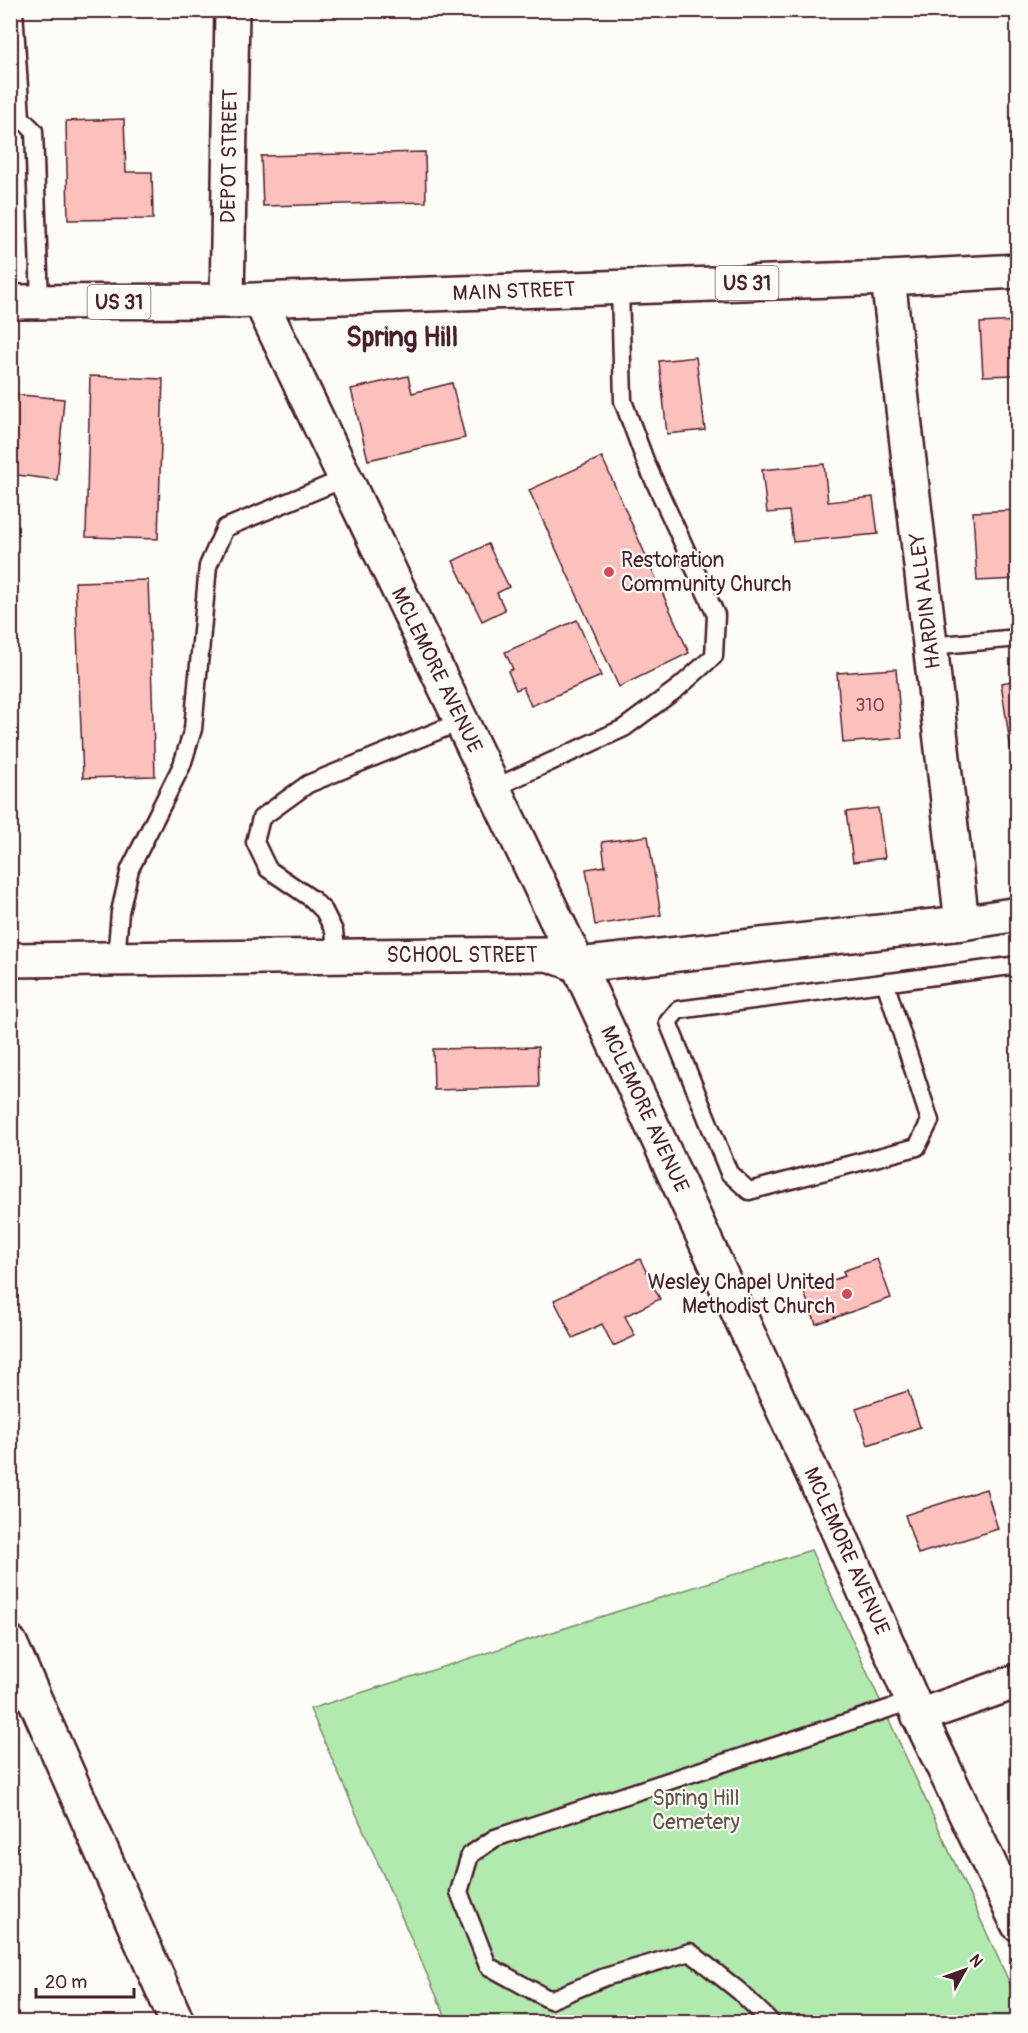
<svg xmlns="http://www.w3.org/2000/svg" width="1028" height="2033" font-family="Pangolin,sans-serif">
	<rect width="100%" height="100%" fill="#fdfcf7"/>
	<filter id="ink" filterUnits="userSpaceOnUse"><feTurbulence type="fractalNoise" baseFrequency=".0167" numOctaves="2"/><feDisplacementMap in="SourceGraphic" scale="12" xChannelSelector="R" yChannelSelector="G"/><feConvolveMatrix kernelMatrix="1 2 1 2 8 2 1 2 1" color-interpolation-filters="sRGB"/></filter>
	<g filter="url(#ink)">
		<path fill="#b1eaae" stroke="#7e846c" stroke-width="1.5" d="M811 1550 1017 1999V2022H448L310 1709Z"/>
		<g fill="#fcc0bd" stroke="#4a1f2b" stroke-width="1.5">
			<path d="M124 119 126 172H152L153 219 68 220 66 121Z"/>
			<path d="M425 152 426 202 263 206 261 156Z"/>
			<path d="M1018 321V375L983 376 980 323Z"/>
			<path d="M696 357 705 430 667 434 659 361Z"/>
			<path d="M90 376 163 379 158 539 86 537Z"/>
			<path d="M408 376 412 393 452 383 465 438 368 460 351 389Z"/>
			<path d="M10 394 64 399 57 480 10 474Z"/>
			<path d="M602 457 689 653 619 687 529 490Z"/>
			<path d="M824 464 828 502 873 497 878 534 793 542 789 511 767 513 762 470Z"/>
			<path d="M1018 510V579L977 581 973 512Z"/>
			<path d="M488 544 509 587 497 593 505 610 482 621 453 561Z"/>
			<path d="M148 580 155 776 83 778 75 582Z"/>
			<path d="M577 620 601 676 531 706 523 687 516 690 508 671 513 669 505 652Z"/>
			<path d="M896 669 902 738 843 743 837 673Z"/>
			<path d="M1018 680V798L1001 683Z"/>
			<path d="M878 808 885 858 853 862 846 812Z"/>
			<path d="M648 836 661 915 595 925 586 869 605 866 602 842Z"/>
			<path d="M538 1047 539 1087 434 1090 433 1049Z"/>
			<path d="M640 1259 660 1299 625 1316 635 1336 613 1346 602 1324 573 1338 554 1300Z"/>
			<path d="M877 1259 891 1298 816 1324 803 1290 845 1276 843 1271Z"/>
			<path d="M908 1391 920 1427 868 1445 856 1408Z"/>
			<path d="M986 1489 998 1529 918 1554 905 1515Z"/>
		</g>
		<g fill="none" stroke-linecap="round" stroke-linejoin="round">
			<defs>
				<g id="service">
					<path d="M14 10 21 118 34 131 40 302"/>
					<path d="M930 646 1018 638"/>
					<path d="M494 788 624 728 678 688 714 656 716 615 646 463 623 401 620 287"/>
					<path d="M337 956 334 931 324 911 312 899 268 869 255 842 261 818 308 784 462 721"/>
					<path d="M116 959 120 912 130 869 182 765 193 729 208 566 225 528 346 478"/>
					<path d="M885 982 930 1121 917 1147 749 1191 729 1173 668 1022 678 1010 1018 965"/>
					<path d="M771 2022 739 1991 690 1952 605 1977 550 2000 488 1966 459 1892 470 1855 495 1838 912 1701"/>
				</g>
				<g id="minor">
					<path d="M888 278 962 923"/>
					<path d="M227 301 232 10"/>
					<path d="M10 960 548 954 578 965 962 923 1018 914"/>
					<path d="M10 1643 177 2022"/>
					<path d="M919 1716 1018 1681"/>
				</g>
				<path id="tertiary" d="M260 300 578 965 818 1485 919 1716 1018 1924"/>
				<path id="primary" d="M10 302 227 301 888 278 1018 271"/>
			</defs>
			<use href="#service" stroke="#4a1f2b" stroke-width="21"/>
			<use href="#minor" stroke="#4a1f2b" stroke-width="38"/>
			<use href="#tertiary" stroke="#4a1f2b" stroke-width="38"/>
			<use href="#primary" stroke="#4a1f2b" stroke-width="38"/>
			<use href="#service" stroke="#fdfcf7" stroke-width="16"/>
			<use href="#minor" stroke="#fdfcf7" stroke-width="33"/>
			<use href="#tertiary" stroke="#fdfcf7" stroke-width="33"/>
			<use href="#primary" stroke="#fdfcf7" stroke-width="33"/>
		</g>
	</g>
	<g fill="#d1495b" stroke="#fdfcf7" stroke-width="2">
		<circle cx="609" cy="572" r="6"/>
		<circle cx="847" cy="1294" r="6"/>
	</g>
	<g text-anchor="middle" stroke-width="4.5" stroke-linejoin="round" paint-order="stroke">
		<g font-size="18" fill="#764750">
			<text x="870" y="711">310</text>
		</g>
		<g fill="#fdfcf7" stroke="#806168" stroke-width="1.5">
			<rect x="715.5" y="266" width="63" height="34" rx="4.5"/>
			<rect x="87.5" y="285" width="63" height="34" rx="4.5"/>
		</g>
		<g font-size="20" font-weight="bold" fill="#4a1f2b">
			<text x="747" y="290">US 31</text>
			<text x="119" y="309">US 31</text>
		</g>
		<g font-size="21" fill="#4a1f2b" stroke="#fdfcf7">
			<text transform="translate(229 156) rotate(-89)" y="7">DEPOT STREET</text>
			<text transform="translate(514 291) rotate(-2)" y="7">MAIN STREET</text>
			<text transform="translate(925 601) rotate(-97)" y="7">HARDIN ALLEY</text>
			<text transform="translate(437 670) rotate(64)" y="7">MCLEMORE AVENUE</text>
			<text x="462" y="962">SCHOOL STREET</text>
			<text transform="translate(645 1109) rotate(65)" y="7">MCLEMORE AVENUE</text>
			<text transform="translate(847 1551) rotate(66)" y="7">MCLEMORE AVENUE</text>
		</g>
		<g font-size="21" fill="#4a1f2b" stroke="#fdfcf7" text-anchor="start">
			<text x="621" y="567">Restoration<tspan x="621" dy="24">Community Church</tspan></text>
			<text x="835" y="1289" text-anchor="end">Wesley Chapel United<tspan x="835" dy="24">Methodist Church</tspan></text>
		</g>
		<g font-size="21" fill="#64524c" stroke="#fdfcf7">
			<text x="696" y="1805">Spring Hill<tspan x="696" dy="24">Cemetery</tspan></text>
		</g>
		<g font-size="27" font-weight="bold" fill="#4a1f2b" stroke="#fdfcf7">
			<text x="402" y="346">Spring Hill</text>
		</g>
	</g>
	<rect width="1028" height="2033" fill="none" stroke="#fdfcf7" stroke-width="36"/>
	<rect x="18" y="18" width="992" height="1997" fill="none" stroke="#4a1f2b" stroke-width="2" filter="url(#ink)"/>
	<g transform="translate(965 1970) rotate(50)" stroke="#fdfcf7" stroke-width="4.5" paint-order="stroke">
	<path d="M0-4.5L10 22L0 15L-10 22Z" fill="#4a1f2b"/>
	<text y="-9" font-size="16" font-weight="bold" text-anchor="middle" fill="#4a1f2b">N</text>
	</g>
	<path d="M36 1988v9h98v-9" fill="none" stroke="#4a1f2b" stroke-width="3"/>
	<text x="45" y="1988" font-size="18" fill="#4a1f2b" stroke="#fdfcf7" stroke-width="4.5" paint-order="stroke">20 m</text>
</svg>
